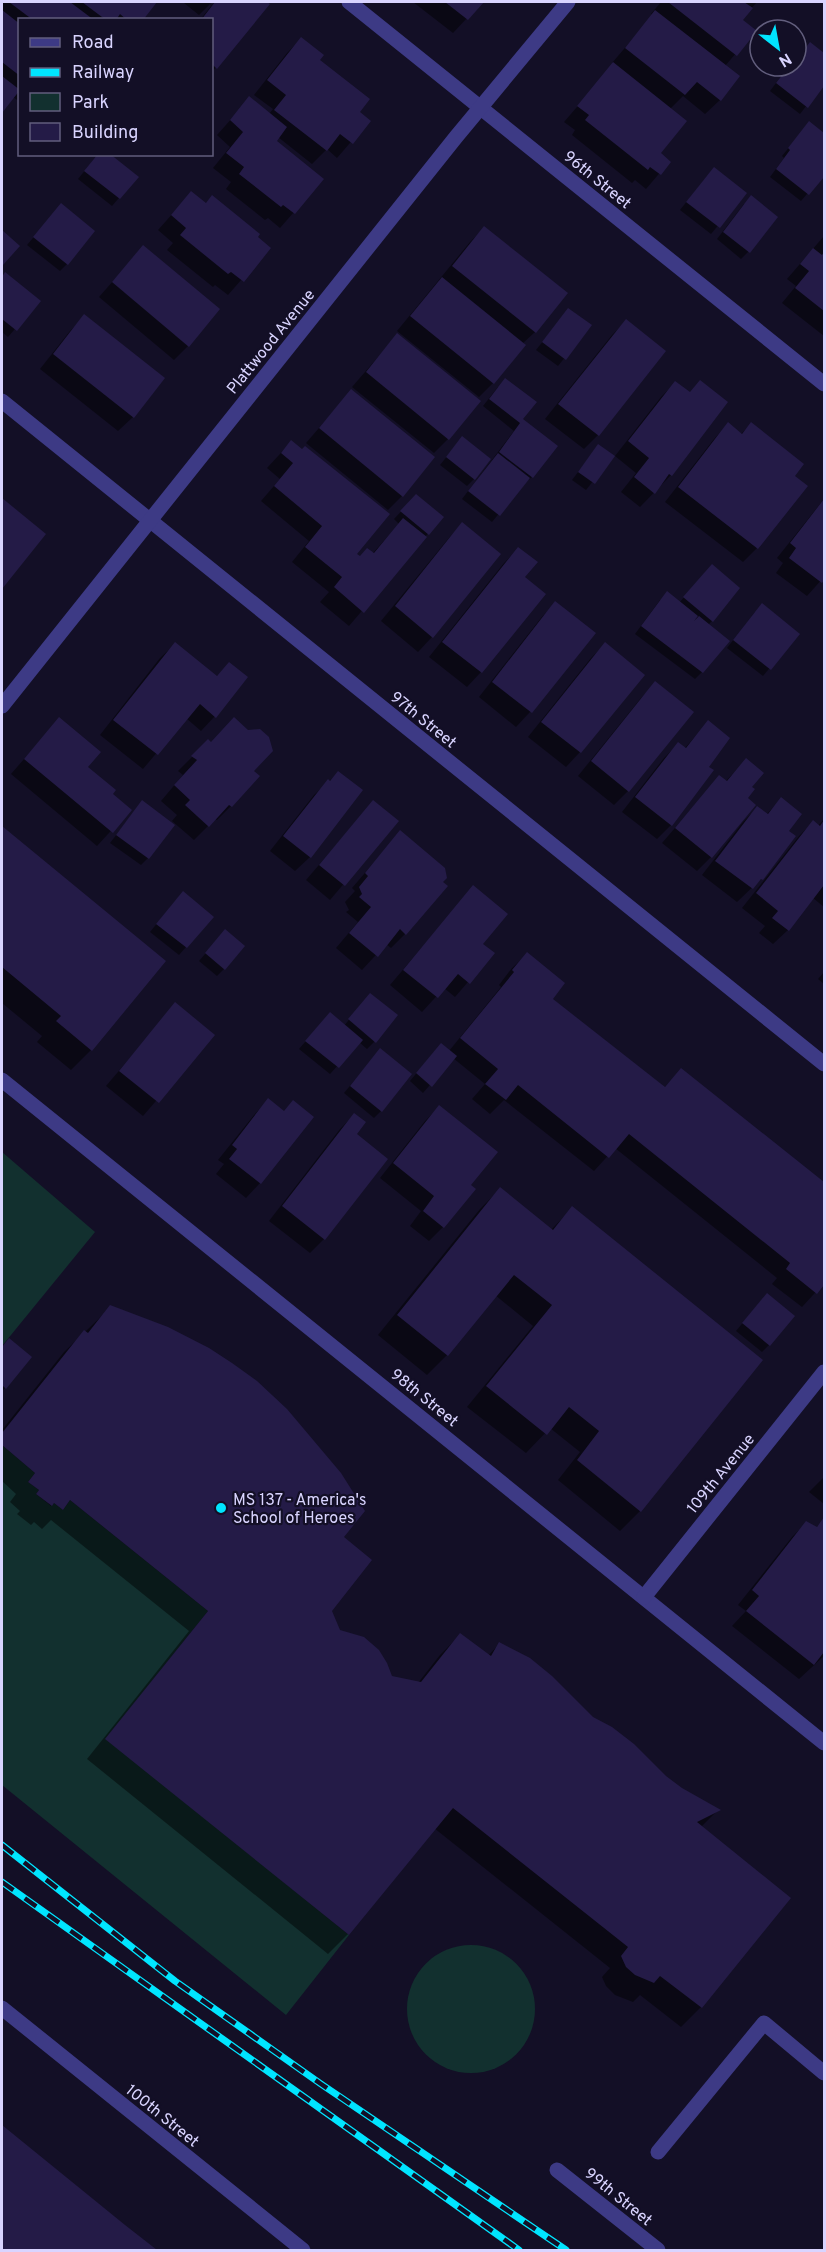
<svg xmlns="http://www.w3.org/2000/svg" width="826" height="2252" font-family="Overpass,sans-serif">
	<rect width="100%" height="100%" fill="#130f26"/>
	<g fill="#12302f">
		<path d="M2 1152 95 1232 2 1346Z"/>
		<path d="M2 1445 35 1473 28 1482 39 1490 36 1494 51 1506 54 1503 63 1510 70 1500 208 1611 106 1739 349 1935 286 2015 2 1785Z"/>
		<circle cx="471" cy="2009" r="64"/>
	</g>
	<g fill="#0007">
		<path d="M2 2H155L141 20H20V102L13 97 2 111Z"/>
		<path d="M185 2H211L210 3 212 5 215 2H265L268 4 212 72V20H200L212 5 210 4 199 15 184 3Z"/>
		<path d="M413 2H482L453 33Z"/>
		<path d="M661 2H757L741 20 755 31 725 66 720 100 705 114 683 96 670 109 658 154 669 162 646 189 635 180 632 183 572 135 575 130 564 122 614 64 612 63 653 15 651 14Z"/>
		<path d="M301 39 358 112 369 121 337 158 327 149 312 164 278 137 275 141 322 180 280 228 268 218 265 220 226 189 231 182 213 168 230 147 217 135 250 98 269 114 273 109 254 95 287 53Z"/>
		<path d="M810 44 824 55V83L800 114 770 91 789 66H796V60Z"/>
		<path d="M809 123 824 135V174L801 201 770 177 784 158 782 156Z"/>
		<path d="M95 158 137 177 112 206 78 179Z"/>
		<path d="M707 176 745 193 711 234 680 210Z"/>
		<path d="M191 193 269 248 228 295 215 285 213 287 167 250 173 243 158 230Z"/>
		<path d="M744 204 748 252 741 259 717 239Z"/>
		<path d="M54 213 67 264 60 271 27 245Z"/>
		<path d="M484 228 535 332 522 344 493 383 479 397 397 331 470 242Z"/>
		<path d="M824 236V336L782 303 796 286 787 279Z"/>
		<path d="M143 247 188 346 174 360 99 297Z"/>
		<path d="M5 274 39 301 8 337 2 332V278Z"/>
		<path d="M568 310 590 326 558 366 536 350Z"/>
		<path d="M85 316 133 417 118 431 40 369 70 331Z"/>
		<path d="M626 321 598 435 584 449 545 419 612 335Z"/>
		<path d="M397 335 448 439 434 453 352 387Z"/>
		<path d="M675 383 689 394 726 402 671 475 640 507 621 492 636 473 615 456 661 397Z"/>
		<path d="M498 387 521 420 532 477 524 483 492 522 462 499 514 431 483 406Z"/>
		<path d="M351 391 402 496 388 510 306 443Z"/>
		<path d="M728 424 740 435 751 424 757 548 743 562 665 502 714 439Z"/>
		<path d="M462 438 474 479 467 486 440 465Z"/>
		<path d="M291 442 355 555 359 558 372 554 399 524 394 519 409 503 442 517 349 626 320 602 329 592 292 562 309 541 261 501 280 479 267 468Z"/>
		<path d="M598 446 613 456 586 490 572 480Z"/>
		<path d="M824 499V577L807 596 776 573 783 563 777 558Z"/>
		<path d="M2 500 44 534 2 587Z"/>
		<path d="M462 524 432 637 418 652 381 621 448 539Z"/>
		<path d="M518 549 523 577 544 594 481 672 467 687 429 657 504 563Z"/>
		<path d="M705 573 712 621 708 625 702 672 695 679 635 634 660 600 679 603Z"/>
		<path d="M555 603 594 634 530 712 516 727 479 697 541 618Z"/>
		<path d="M755 612 798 634 763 676 727 648Z"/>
		<path d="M175 644 216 677 229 664 215 716 201 731 186 718 143 769 100 735 160 658Z"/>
		<path d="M605 644 643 675 580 752 566 767 528 737 591 658Z"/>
		<path d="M656 683 628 791 614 805 578 776 641 698Z"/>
		<path d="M59 719 86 767 111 794 130 810 97 846 11 774Z"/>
		<path d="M708 722 707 767 671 825 657 839 622 812 664 758 678 744 684 749Z"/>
		<path d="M194 755 252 771 231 806 217 820 215 819 194 840 172 821 177 815 161 801 183 775 178 771Z"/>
		<path d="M746 760 750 787 711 857 697 871 662 843 719 777 725 782Z"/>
		<path d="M338 773 310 857 295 871 270 851 314 795Z"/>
		<path d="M781 799 787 831 761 879 737 902 702 875 743 822 757 808 766 815Z"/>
		<path d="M142 802 148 858 141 865 110 843Z"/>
		<path d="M373 802 397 821 330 900 306 880Z"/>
		<path d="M824 819V907L813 898 788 930 773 944 759 933 765 926 742 908 799 836 813 822 818 826Z"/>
		<path d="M2 828 164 961 91 1050 71 1070 37 1042 42 1036 2 1003Z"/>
		<path d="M400 832 405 934 391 948 386 944 362 970 336 948 358 922 346 912 349 910 345 902 355 891 352 888Z"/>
		<path d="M473 887 481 944 493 953 455 997 444 988 422 1012 390 985Z"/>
		<path d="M176 900 186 947 179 955 150 932Z"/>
		<path d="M225 931 224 969 217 976 199 961Z"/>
		<path d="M527 954 551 999 664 1088 681 1070 824 1184V1283L802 1307 772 1284 777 1278 615 1148 594 1171 504 1100 490 1114 472 1099 485 1084 453 1058 423 1093 410 1081 434 1052 449 1051 501 987 499 985 512 968Z"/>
		<path d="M824 972V984L818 979Z"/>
		<path d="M363 1002 374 1042 367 1049 359 1042 330 1074 299 1049 323 1021 344 1026Z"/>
		<path d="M176 1004 213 1035 143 1116 106 1086Z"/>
		<path d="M380 1050 381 1111 374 1118 344 1093Z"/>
		<path d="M268 1100 283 1112 312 1117 260 1183 246 1198 216 1174 224 1164 218 1160 254 1115Z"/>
		<path d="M439 1107 469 1186 443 1227 429 1241 410 1226 421 1211 380 1178 425 1121Z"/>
		<path d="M354 1115 355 1134 324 1239 310 1253 269 1221 340 1129Z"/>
		<path d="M500 1189 551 1230 572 1208 640 1511 620 1531 558 1480 580 1452 550 1428 526 1453 467 1407 533 1326 495 1295 447 1355 427 1375 378 1335 480 1209Z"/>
		<path d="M760 1302 769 1345 762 1352 736 1331Z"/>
		<path d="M111 1307 342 1537 330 1611 339 1632 391 1678 418 1683 440 1655 460 1635 488 1656 499 1644 665 1778 681 1789 718 1810 701 1827 788 1898 701 2007 681 2027 640 1995 633 2002 615 1995 606 1986 602 1977 610 1968 434 1828 348 1934 328 1954 87 1759 189 1631 51 1520 42 1529 34 1522 31 1525 17 1514 20 1511 10 1502 16 1494 2 1481V1430L64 1352Z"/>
		<path d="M9 1340 5 1388 2 1391V1347Z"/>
		<path d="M824 1477V1504L809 1492Z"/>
		<path d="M824 1519V1656L799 1679 732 1626 746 1611 738 1605 792 1537 806 1523 816 1528Z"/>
		<path d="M2 2127 155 2250H2Z"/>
	</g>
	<g fill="#241b47">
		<path d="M9 2H70L94 20H33Z"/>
		<path d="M82 2H157L143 20H127L120 14 116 20H106Z"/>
		<path d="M215 2H267L270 4 217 69 212 64V20H201Z"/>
		<path d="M445 2H484L468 20Z"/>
		<path d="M668 2H744L753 8 743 20 757 31 737 56Z"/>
		<path d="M2 10 20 24V76L2 62Z"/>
		<path d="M655 10 740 76 721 101 697 82 685 95 625 48Z"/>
		<path d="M301 37 324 55 320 60 370 99 360 112 371 121 353 144 340 134 327 151 274 110 286 95 267 80Z"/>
		<path d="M810 42 824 53V86L808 108 776 83 789 66H796V60Z"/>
		<path d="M613 62 687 121 661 153 671 162 661 175 650 167 648 170 585 120 589 115 577 106Z"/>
		<path d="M2 76 20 90 2 113Z"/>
		<path d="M249 96 287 127 277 141 324 179 295 214 283 205 281 207 239 174 244 167 226 153 243 132 230 120Z"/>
		<path d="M809 121 824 133V177L809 195 776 169 790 150 788 148Z"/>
		<path d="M98 154H110L139 177 120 199 84 171Z"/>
		<path d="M714 167 747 193 720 228 686 202Z"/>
		<path d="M191 191 206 203 212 195 260 234 258 237 271 248 244 282 231 272 228 274 180 235 186 228 171 215Z"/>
		<path d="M751 195 778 217 750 253 723 232Z"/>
		<path d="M61 203 95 231 68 265 33 237Z"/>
		<path d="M484 226 568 293 536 333 452 266Z"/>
		<path d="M2 230 20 246 3 265 2 264Z"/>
		<path d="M143 245 220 309 189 347 112 282Z"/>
		<path d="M813 248 822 255 824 252V311L795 288 809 271 800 264Z"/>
		<path d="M5 272 41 301 17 331 2 319V277Z"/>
		<path d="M442 277 526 345 494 384 410 316Z"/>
		<path d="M568 308 592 325 566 360 542 342Z"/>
		<path d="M84 314 165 378 134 418 53 354Z"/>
		<path d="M626 319 666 351 599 436 558 404Z"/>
		<path d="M397 333 481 401 449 440 366 372Z"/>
		<path d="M505 378 537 402 523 419 558 446 533 478 499 452 520 423 489 399Z"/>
		<path d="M700 380 728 402 672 476 669 474 655 494 634 477 649 458 628 441 675 381 690 392Z"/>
		<path d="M351 389 435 457 403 497 319 428Z"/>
		<path d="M728 422 742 434 751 422 804 464 795 476 808 486 758 549 678 487Z"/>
		<path d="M462 436 491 459 475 480 446 457Z"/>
		<path d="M291 440 302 449 305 446 390 514 357 554 360 556 367 548 374 553 403 518 427 537 364 613 334 587 342 577 305 547 322 526 274 486 293 463 281 453Z"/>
		<path d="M598 444 615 456 595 484 578 472Z"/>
		<path d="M498 453 530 478 500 516 468 491Z"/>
		<path d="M416 494 444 517 429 535 400 511Z"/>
		<path d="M2 498 46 534 2 589Z"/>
		<path d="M824 499V580L822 583 789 558 796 548 790 543Z"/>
		<path d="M462 522 501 554 433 638 395 606Z"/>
		<path d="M518 547 538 562 525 577 546 594 482 673 442 642Z"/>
		<path d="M712 564 740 588 713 622 683 597Z"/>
		<path d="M667 591 698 616 694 621 699 616 730 641 703 673 641 626Z"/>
		<path d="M555 601 596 633 532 713 492 682Z"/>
		<path d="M762 603 800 634 771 670 733 640Z"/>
		<path d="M175 642 217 676 229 662 248 677 216 718 200 704 158 755 113 720Z"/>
		<path d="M605 642 645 675 581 753 541 722Z"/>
		<path d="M655 681 694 712 629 792 591 761Z"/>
		<path d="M59 717 101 752 88 767 116 790 113 794 132 810 113 833 24 759Z"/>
		<path d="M234 717 248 730 260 729 269 737 273 751 254 771 260 776 232 807 229 805 209 827 185 805 190 800 174 785 197 760 191 756 208 739 211 742Z"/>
		<path d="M708 720 730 738 709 767 714 770 672 826 635 797 678 742 686 748Z"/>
		<path d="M746 758 764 773 752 787 755 789 748 798 756 805 712 858 675 828 719 775 727 781Z"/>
		<path d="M338 771 363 790 311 858 283 836 328 779 330 781Z"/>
		<path d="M781 797 802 814 789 831 796 836 763 880 761 879 753 889 715 861 757 806 768 814Z"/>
		<path d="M142 800 175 825 149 859 116 835Z"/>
		<path d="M373 800 399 821 345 886 319 865Z"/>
		<path d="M813 820 820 826 824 820V885L789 931 772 918 778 911 756 893Z"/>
		<path d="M2 826 166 961 92 1051 56 1021 61 1016 2 967Z"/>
		<path d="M400 830 445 868 447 878 443 882 448 886 406 935 400 929 378 957 349 933 371 907 359 897 362 894 359 887 368 876 365 873Z"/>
		<path d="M473 885 508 914 483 944 495 953 470 984 458 974 438 998 403 970Z"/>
		<path d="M183 891 214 917 187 948 156 924Z"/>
		<path d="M225 929 245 946 225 970 205 953Z"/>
		<path d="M527 952 565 983 553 999 665 1087 681 1068 824 1182V1285L817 1294 786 1269 790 1263 629 1134 609 1158 518 1085 506 1100 485 1084 498 1069 460 1038 514 972 512 970Z"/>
		<path d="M370 993 398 1015 376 1043 348 1019Z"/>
		<path d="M175 1002 215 1035 159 1103 119 1071Z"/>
		<path d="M330 1012 363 1040 339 1068 305 1041Z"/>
		<path d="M441 1043 457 1056 432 1087 416 1073Z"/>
		<path d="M380 1048 412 1074 382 1112 350 1086Z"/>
		<path d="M268 1098 284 1111 293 1100 314 1117 261 1184 229 1159 237 1149 232 1145Z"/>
		<path d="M439 1105 498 1152 471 1185 476 1189 444 1228 423 1211 434 1196 393 1163Z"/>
		<path d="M354 1113 366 1122 357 1134 388 1159 325 1240 282 1206Z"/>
		<path d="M500 1187 553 1230 572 1206 763 1360 641 1512 577 1460 599 1431 569 1407 547 1435 486 1386 552 1305 514 1275 448 1356 397 1315Z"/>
		<path d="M767 1293 795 1316 770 1346 742 1323Z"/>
		<path d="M110 1305 168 1327 209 1348 232 1363 257 1381 287 1409 341 1473 365 1511 344 1537 372 1560 332 1611 340 1630 364 1637 379 1650 387 1663 392 1676 421 1682 460 1633 491 1656 499 1642 530 1658 552 1676 593 1717 612 1727 634 1744 666 1776 682 1788 721 1810 697 1822 791 1898 702 2008 660 1976 654 1983 635 1975 626 1967 621 1956 628 1947 453 1808 349 1935 105 1739 208 1611 70 1500 63 1510 54 1503 52 1506 36 1494 39 1490 28 1482 35 1473 2 1445V1433L84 1330 88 1333Z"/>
		<path d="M9 1338 32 1357 6 1389 2 1385V1347Z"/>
		<path d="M824 1517V1652L814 1665 746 1611 759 1596 752 1590 806 1521 817 1527Z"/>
		<path d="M2 2125 125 2225 157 2250H2Z"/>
	</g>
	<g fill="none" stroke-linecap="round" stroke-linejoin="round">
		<g stroke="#3d3a85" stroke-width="15">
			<path d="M349 2 824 384"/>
			<path d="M2 401 824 1064"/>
			<path d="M2 706 456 137 568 2"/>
			<path d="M2 1080 824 1743"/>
			<path d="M644 1597 824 1372"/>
			<path d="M2 2008 303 2250"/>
			<path d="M658 2152 764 2023 824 2073"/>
			<path d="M557 2170 658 2250"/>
		</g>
		<defs>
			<g id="rail">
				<path d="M2 1845 175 1981 321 2084 566 2250"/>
				<path d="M2 1882 519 2250"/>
			</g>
		</defs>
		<use href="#rail" stroke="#00e5ff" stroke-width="7"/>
		<use href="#rail" stroke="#130f26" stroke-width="4.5" stroke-dasharray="14" stroke-linecap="butt"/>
	</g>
	<circle fill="#00e5ff" stroke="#130f26" stroke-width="2" cx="221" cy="1508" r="6"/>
	<g text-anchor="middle" stroke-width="4.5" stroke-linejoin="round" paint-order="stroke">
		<g font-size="16" fill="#d9d4ff" stroke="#130f26">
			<text transform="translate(598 179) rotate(39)" y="6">96th Street</text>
			<text transform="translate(270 341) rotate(-51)" y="6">Plattwood Avenue</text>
			<text transform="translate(424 719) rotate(39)" y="6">97th Street</text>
			<text transform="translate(425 1397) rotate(39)" y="6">98th Street</text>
			<text transform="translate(720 1473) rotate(-51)" y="6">109th Avenue</text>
			<text transform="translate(163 2115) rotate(39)" y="6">100th Street</text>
			<text transform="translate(619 2196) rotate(39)" y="6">99th Street</text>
		</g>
		<g font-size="16" fill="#d9d4ff" stroke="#130f26" text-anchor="start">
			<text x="233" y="1505">MS 137 - America's<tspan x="233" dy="18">School of Heroes</tspan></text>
		</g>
	</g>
	<rect width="826" height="2252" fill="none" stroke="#d9d4ff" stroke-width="6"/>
	<rect x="18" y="18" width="195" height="138" fill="#130f26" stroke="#625e7d" stroke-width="1.5"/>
	<rect x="30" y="38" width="30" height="9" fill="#3d3a85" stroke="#625e7d" stroke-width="1.5"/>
	<text x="72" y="48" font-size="18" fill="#d9d4ff">Road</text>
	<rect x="30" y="68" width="30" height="9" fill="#00e5ff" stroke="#625e7d" stroke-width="1.5"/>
	<text x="72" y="78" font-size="18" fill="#d9d4ff">Railway</text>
	<rect x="30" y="93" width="30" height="18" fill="#12302f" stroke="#625e7d" stroke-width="1.5"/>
	<text x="72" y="108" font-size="18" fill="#d9d4ff">Park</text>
	<rect x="30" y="123" width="30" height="18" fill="#241b47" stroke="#625e7d" stroke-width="1.5"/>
	<text x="72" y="138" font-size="18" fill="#d9d4ff">Building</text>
	<g transform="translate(778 48) rotate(149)"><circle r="28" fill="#130f26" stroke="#625e7d" stroke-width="1.5"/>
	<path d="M0-4.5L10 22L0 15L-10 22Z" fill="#00e5ff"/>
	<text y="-9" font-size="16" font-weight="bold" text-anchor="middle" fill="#d9d4ff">N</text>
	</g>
</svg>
